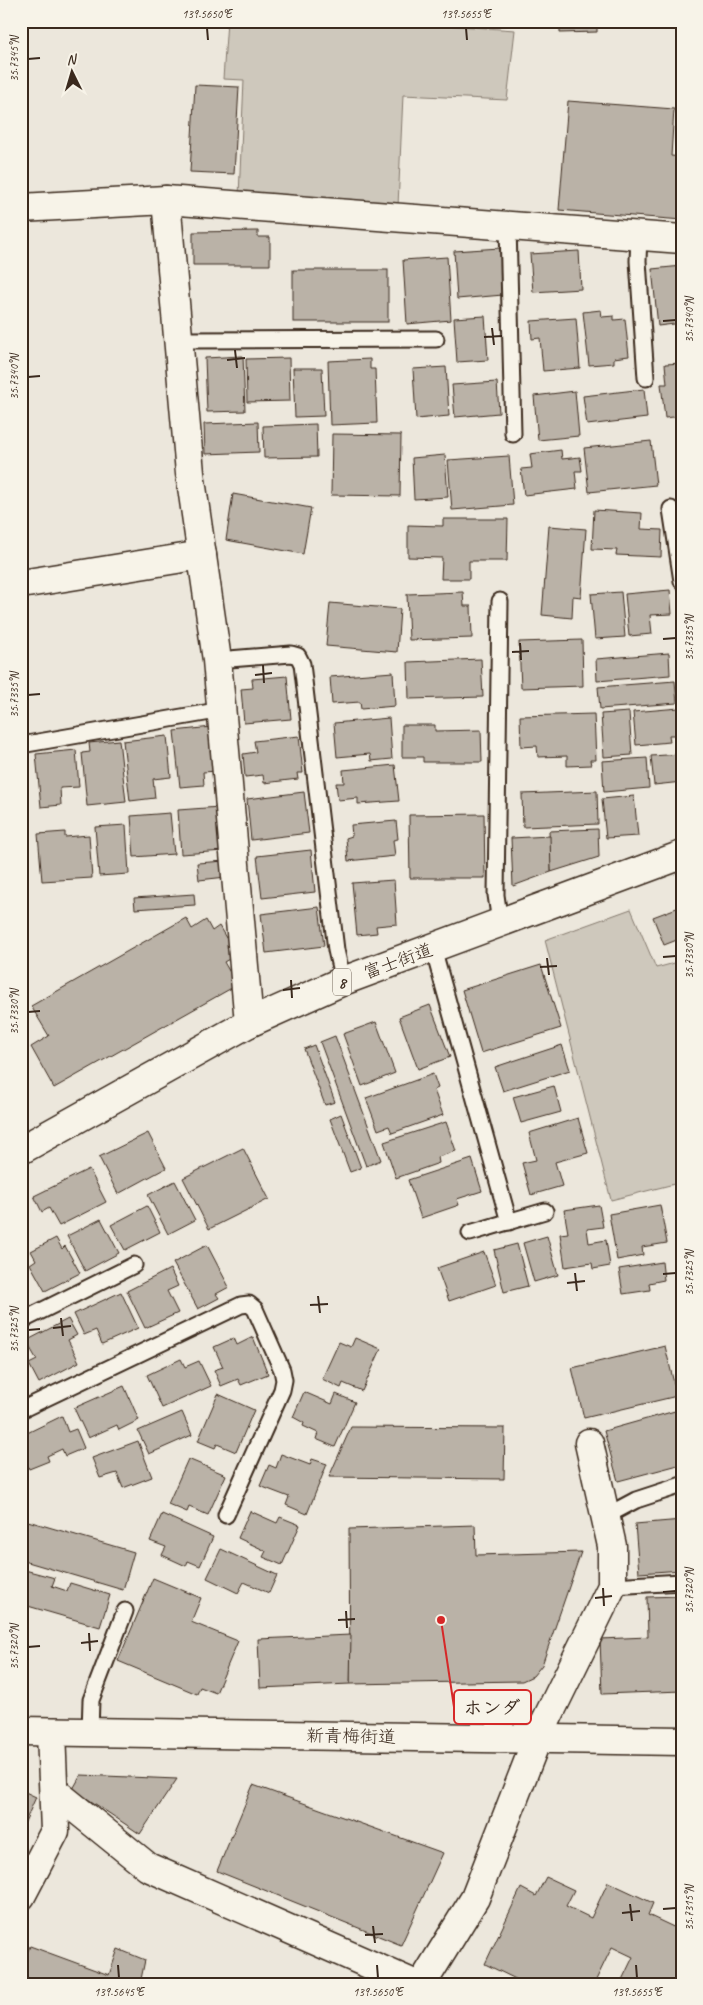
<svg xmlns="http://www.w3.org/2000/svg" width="703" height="2005" font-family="Caveat,'Klee One',sans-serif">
	<rect width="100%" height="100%" fill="#ece7dc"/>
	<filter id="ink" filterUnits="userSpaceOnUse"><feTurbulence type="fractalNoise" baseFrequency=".02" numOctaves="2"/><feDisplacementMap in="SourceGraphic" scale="10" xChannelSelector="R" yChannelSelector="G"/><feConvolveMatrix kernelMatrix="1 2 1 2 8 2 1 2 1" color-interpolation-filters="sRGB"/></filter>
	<g filter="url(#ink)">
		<g fill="#cec8bc" stroke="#84796d">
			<path d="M227 21H387L515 30 507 100 403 95 398 206 239 196 244 80 223 79Z"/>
			<path d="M631 909 656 968 682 961V1182L611 1200 545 940Z"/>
		</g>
		<g fill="#bab2a7" stroke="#3b2a1e">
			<path d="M560 21H597V32L560 33Z"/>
			<path d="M195 85 239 87 234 174 190 172Z"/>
			<path d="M568 101 674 109 671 156 682 157V220L559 210Z"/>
			<path d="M258 231V237H270V265H193V232Z"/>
			<path d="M500 248 503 295 457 299 454 251Z"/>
			<path d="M579 251 581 289 533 292 530 254Z"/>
			<path d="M447 257 451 320 407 324 403 260Z"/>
			<path d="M682 266V323L658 326 652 269Z"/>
			<rect x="293" y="270" width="95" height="52"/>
			<path d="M601 310 602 317 614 316V320L625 319 629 356 614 358V363L589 365 583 312Z"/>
			<path d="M485 316 488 360 457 362 454 318Z"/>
			<path d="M576 318 580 368 543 371 540 338 532 339 531 321Z"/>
			<path d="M243 356 245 411 207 412 205 358Z"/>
			<path d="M289 358 290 401 247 402 246 359Z"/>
			<path d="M370 359V369H375L377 423 330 425 328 361Z"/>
			<path d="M682 363V416L665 418 661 384H667L665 364Z"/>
			<path d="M446 367 449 416 416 419 413 369Z"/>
			<path d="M293 368H322L324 416 295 417Z"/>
			<path d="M497 382 499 413 455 417 452 385Z"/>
			<path d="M644 389 647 418 587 425 583 396Z"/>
			<path d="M575 391 579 436 538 440 534 396Z"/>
			<path d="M258 422 259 452 205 454 204 424Z"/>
			<path d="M316 424 317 457 264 458 263 426Z"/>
			<path d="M332 434 401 435 400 496 331 495Z"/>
			<path d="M651 441 656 485 589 492 584 448Z"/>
			<path d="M561 450 562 459 580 457 582 471H575L577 489 524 495 521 469 532 468 530 454Z"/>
			<path d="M445 455 448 497 414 499 412 458Z"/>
			<path d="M509 456 513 505 452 510 448 460Z"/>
			<path d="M233 494 311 508 303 554 226 540Z"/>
			<path d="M594 510 642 513 641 529 662 530 661 557 616 555 617 550 592 549Z"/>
			<path d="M443 519H508L507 561H469V579H441L442 558 408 557V525L443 526Z"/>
			<path d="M549 526 586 529 581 597 573 596 572 618 542 615Z"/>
			<path d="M670 590 672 614 650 615 652 634 629 636 625 594Z"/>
			<path d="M463 592 464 606H471L472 638 409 640 407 594Z"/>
			<path d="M621 592 625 637 595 639 591 594Z"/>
			<path d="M330 603 400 609 397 652 326 646Z"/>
			<path d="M582 640 583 686 521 688 519 642Z"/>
			<path d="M669 653 670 675 597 681 596 659Z"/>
			<path d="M481 659 483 697 409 699 408 662Z"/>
			<path d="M393 672 395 706 361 709 360 702 332 704 330 677Z"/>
			<path d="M287 676 291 719 244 723 241 689 253 688 252 679Z"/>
			<path d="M675 681 677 703 600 709 598 687Z"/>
			<path d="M679 708 682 735H669L670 742 636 745 633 712Z"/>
			<path d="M629 712 632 755 604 757 601 714Z"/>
			<path d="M594 714 596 760H590L591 765 567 766V756L538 757 537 746 521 747 520 716Z"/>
			<path d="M389 718 392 759 371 761 370 754 337 757 334 723Z"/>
			<path d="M402 725H435V731L481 730 482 762H423V757H402Z"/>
			<path d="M212 727 217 771 203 772 204 785 180 787 174 731Z"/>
			<path d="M167 736 171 777 153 779 155 798 130 801 123 741Z"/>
			<path d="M299 736 303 773H297L298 779 264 783 263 775 245 777 243 754 256 752 254 741Z"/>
			<path d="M119 740 126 802 87 806 82 753 90 752 89 743Z"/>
			<path d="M76 750 79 787 60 788 61 805 41 807 36 754Z"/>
			<path d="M682 754V782L654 785 651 756Z"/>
			<path d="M647 758 649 788 604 792 602 761Z"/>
			<path d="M395 765 399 801 358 804V798L338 800 336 783H344L343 770Z"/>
			<path d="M597 791 598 824 523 827 522 794Z"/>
			<path d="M304 792 309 833 251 840 247 799Z"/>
			<path d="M634 796 638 836 606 838 602 799Z"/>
			<path d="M220 807 224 851 181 854 178 810Z"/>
			<path d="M170 813 174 854 134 857 131 816Z"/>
			<path d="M484 814 485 878H410L409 815Z"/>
			<path d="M396 821 398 839 393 840 395 856 348 861 346 838 352 836 351 825Z"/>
			<path d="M126 825 129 874 99 876 95 827Z"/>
			<path d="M598 829 599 857 551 872 549 831Z"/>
			<path d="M65 832V837L89 835 92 878 42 881 38 834Z"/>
			<path d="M550 836 551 872 513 886 511 838Z"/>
			<path d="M311 850 315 892 262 898 257 856Z"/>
			<path d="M225 861 226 877 199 880 197 863Z"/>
			<path d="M394 880 397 924 376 926 377 933 357 935 352 883Z"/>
			<path d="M194 894 195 905 135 909 134 898Z"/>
			<path d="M682 906V938L664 945 653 917Z"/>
			<path d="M319 907 324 946 266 953 261 914Z"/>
			<path d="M186 918 192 929 206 920 212 931 219 926 236 955 224 962 237 985 54 1088 31 1047 49 1036 31 1006Z"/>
			<path d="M541 965 561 1028 481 1053 462 990Z"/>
			<path d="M430 1005 450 1057 418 1069 399 1017Z"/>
			<path d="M376 1022 395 1073 362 1086 343 1034Z"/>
			<path d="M335 1036 381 1160 366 1166 320 1042Z"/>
			<path d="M314 1045 335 1102 325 1105 304 1049Z"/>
			<path d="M562 1045 570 1070 503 1091 495 1067Z"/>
			<path d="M433 1074 438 1088 434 1090 443 1115 392 1133 389 1126 378 1130 366 1098Z"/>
			<path d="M554 1086 561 1112 521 1123 513 1097Z"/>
			<path d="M341 1114 361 1168 350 1172 330 1119Z"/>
			<path d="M578 1118 588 1153 555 1162 562 1186 531 1195 522 1163 536 1160 529 1133Z"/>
			<path d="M446 1122 456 1151 438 1157 439 1163 396 1178 384 1142Z"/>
			<path d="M148 1133 166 1168 118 1194 99 1157Z"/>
			<path d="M243 1148 269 1199 209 1229 183 1178Z"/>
			<path d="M472 1159 482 1191 457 1199 459 1205 421 1218 408 1180Z"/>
			<path d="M89 1169 106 1202 59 1226 49 1208 42 1212 34 1196Z"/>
			<path d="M175 1181 195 1220 168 1234 148 1195Z"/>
			<path d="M599 1205 603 1227 587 1229 589 1243 606 1240 610 1266 593 1269 592 1263 565 1267 560 1234 568 1233 564 1210Z"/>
			<path d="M660 1205 667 1243 642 1247 643 1255 617 1260 609 1214Z"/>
			<path d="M147 1206 160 1232 125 1250 111 1225Z"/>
			<path d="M101 1219 119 1253 85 1271 67 1236Z"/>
			<path d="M547 1236 558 1275 534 1282 523 1243Z"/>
			<path d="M56 1238 62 1249 65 1246 80 1273 45 1291 30 1264 36 1260 31 1251Z"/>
			<path d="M517 1244 528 1286 504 1292 494 1250Z"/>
			<path d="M207 1245 229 1287 216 1294 219 1298 198 1309 173 1263Z"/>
			<path d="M484 1252 496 1285 449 1301 437 1268Z"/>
			<path d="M662 1262 664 1280 649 1283 650 1290 623 1294 619 1269Z"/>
			<path d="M170 1269 178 1286 167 1291 178 1313 145 1328 127 1291Z"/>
			<path d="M121 1292 138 1328 102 1344 96 1330 84 1335 74 1314Z"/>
			<path d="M68 1319 77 1335 68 1340 79 1362 39 1383 29 1364 37 1360 26 1341Z"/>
			<path d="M253 1337 268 1374 241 1385 238 1379 221 1386 214 1370 223 1367 214 1347 234 1338 237 1345Z"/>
			<path d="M355 1338 381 1349 362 1391 343 1383 341 1388 322 1379 339 1342 351 1347Z"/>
			<path d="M665 1346 677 1396 584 1418 572 1368Z"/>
			<path d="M181 1359 185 1367 199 1361 211 1386 162 1408 147 1375Z"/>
			<path d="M124 1386 139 1420 119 1430 117 1425 88 1438 74 1408Z"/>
			<path d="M304 1392 332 1404 336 1394 355 1402 335 1447 316 1439 318 1433 303 1426 304 1423 293 1417Z"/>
			<path d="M218 1394 254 1410 236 1452 217 1444 215 1448 198 1441Z"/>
			<path d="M682 1409V1464L618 1481 604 1431Z"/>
			<path d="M182 1412 192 1435 149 1454 138 1431Z"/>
			<path d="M62 1416 68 1432 76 1429 84 1448 65 1456 62 1449 47 1456 49 1461 29 1469 22 1452 27 1450 21 1436Z"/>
			<path d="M351 1427 505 1428 504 1479 329 1477Z"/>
			<path d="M138 1441 152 1477 123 1488 117 1473 100 1478 92 1458Z"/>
			<path d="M281 1454 310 1465 312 1459 327 1464 307 1514 286 1505 289 1497 260 1486 269 1465 276 1468Z"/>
			<path d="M188 1459 226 1475 208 1515 189 1507 187 1512 168 1504Z"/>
			<path d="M250 1511 277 1523 280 1517 300 1525 282 1565 263 1557 266 1551 238 1538Z"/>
			<path d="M162 1514 213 1537 200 1566 188 1561 186 1566 162 1555 166 1547 150 1541Z"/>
			<path d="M21 1519 134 1552 123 1590 21 1560Z"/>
			<path d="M682 1520V1570L639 1573 635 1524Z"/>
			<path d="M475 1525 476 1555 581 1552 542 1665 533 1676 522 1681 350 1684 349 1529Z"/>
			<path d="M221 1549 277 1575 269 1593 244 1582 238 1593 207 1578Z"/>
			<path d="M21 1569 55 1578 52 1586 67 1591 70 1583 110 1595 100 1627 21 1604Z"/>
			<path d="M153 1578 201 1598 191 1622 238 1641 216 1693 200 1687 197 1694 118 1661Z"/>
			<path d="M682 1596V1691L602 1694 600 1639 648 1637 647 1597Z"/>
			<path d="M351 1635 350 1684 260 1688 258 1639Z"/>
			<path d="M81 1775 177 1779 140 1834 73 1789Z"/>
			<path d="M253 1785 443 1853 401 1945 217 1871Z"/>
			<path d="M21 1790 36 1797 21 1831Z"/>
			<path d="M546 1877 574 1890 566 1906 591 1918 608 1882 653 1903 648 1915 682 1931V1984H620L633 1957 612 1947 594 1984H526L485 1964 521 1888 536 1896Z"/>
			<path d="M30 1946 109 1975 118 1949 145 1960 140 1984H48L21 1976V1967Z"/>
		</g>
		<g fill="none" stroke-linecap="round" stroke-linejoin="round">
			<defs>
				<g id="service">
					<path d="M508 225 513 434"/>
					<path d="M639 235 638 261 646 378"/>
					<path d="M180 340 436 339"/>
					<path d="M671 509 682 581"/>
					<path d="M500 601 496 895 500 923"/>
					<path d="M217 660 291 654 298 656 302 664 336 950 343 981"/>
					<path d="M21 745 222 710"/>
					<path d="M433 948 509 1222"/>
					<path d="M470 1233 545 1211"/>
					<path d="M21 1321 134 1265"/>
					<path d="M21 1410 241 1305 249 1304 255 1309 282 1370 284 1380 282 1390 226 1515"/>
					<path d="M606 1516 636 1500 682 1485"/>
					<path d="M612 1586 682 1582"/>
					<path d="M90 1732 91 1700 125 1611"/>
				</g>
				<g id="minor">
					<path d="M166 200 190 473 217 660 249 1023"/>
					<path d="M21 208 166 200 682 239"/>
					<path d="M21 584 202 555"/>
					<path d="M54 1791 148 1867 414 1984"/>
					<path d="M21 1896 55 1831 51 1732"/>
					<path d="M422 1984 475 1898 537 1739 612 1586V1546L589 1443"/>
				</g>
				<path id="secondary" d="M21 1731 682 1741"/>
				<path id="primary" d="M21 1150 249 1023 343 981 682 855"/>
			</defs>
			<use href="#service" stroke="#3b2a1e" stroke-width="19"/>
			<use href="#minor" stroke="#3b2a1e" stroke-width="31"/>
			<use href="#secondary" stroke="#3b2a1e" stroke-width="31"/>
			<use href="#primary" stroke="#3b2a1e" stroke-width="31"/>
			<use href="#service" stroke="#f7f3e8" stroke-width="15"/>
			<use href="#minor" stroke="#f7f3e8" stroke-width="28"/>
			<use href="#secondary" stroke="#f7f3e8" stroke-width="28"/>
			<use href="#primary" stroke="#f7f3e8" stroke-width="28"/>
		</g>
	</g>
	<path fill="none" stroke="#3b2a1e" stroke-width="2" d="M207 28 208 40M466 28 467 40M28 59 40 58M663 321 676 320M492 328 494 345M484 337 502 336M235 350 237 368M227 360 245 358M28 377 40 376M663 639 676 638M520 643 521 660M512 652 529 651M263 665 264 683M255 675 272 673M28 695 40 694M663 957 676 956M547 958 549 975M540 967 557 966M291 980 292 998M283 990 300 988M28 1012 40 1011M575 1273 577 1291M663 1274 676 1273M567 1283 585 1281M318 1296 320 1313M310 1305 328 1304M61 1318 63 1336M53 1328 71 1326M28 1330 40 1329M603 1588 604 1606M663 1592 676 1591M595 1598 612 1596M346 1611 347 1628M338 1620 355 1619M89 1633 90 1651M81 1643 98 1641M28 1647 40 1646M630 1904 632 1921M663 1909 676 1908M622 1913 640 1911M373 1926 375 1943M365 1935 383 1934M118 1965 119 1978M377 1965 378 1978M636 1965 637 1978"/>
	<g text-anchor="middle" stroke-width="4.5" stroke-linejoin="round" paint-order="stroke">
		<rect fill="#f7f3e8" stroke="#73665b" stroke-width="1" x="333" y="968.5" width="18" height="27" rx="4"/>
		<g font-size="16" font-weight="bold" fill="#3b2a1e">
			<text x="342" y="988">8</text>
		</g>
		<g font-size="18" fill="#3b2a1e" stroke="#f7f3e8">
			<text transform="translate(398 961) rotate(-20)" y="6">富士街道</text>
			<text transform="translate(351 1736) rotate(1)" y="6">新青梅街道</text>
		</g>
	</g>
	<path fill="none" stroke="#d62828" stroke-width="2" d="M441 1620L454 1707"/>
	<circle fill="#d62828" stroke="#f7f3e8" stroke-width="2" cx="441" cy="1620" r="5"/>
	<rect fill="#f7f3e8" stroke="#d62828" stroke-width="2" x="454" y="1690" width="77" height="34" rx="5"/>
	<g font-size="19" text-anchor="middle" font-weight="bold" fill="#3b2a1e">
		<text x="492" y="1714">ホンダ</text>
	</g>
	<rect width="703" height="2005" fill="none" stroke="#f7f3e8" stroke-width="55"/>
	<g transform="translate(72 72) rotate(355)" stroke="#f7f3e8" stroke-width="4" paint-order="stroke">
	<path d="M0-4L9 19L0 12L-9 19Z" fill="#3b2a1e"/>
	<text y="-8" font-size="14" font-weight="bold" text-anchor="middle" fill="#3b2a1e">N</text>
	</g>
	<rect x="28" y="28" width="648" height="1950" fill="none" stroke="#3b2a1e" stroke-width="2"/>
	<g font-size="12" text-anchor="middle" fill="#3b2a1e">
		<text x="207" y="18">139.5650°E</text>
		<text x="466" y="18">139.5655°E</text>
		<text transform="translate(14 59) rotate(-90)" y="4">35.7345°N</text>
		<text transform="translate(689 320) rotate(-90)" y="4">35.7340°N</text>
		<text transform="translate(14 377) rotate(-90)" y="4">35.7340°N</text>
		<text transform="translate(689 638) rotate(-90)" y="4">35.7335°N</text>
		<text transform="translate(14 695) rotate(-90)" y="4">35.7335°N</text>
		<text transform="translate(689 956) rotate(-90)" y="4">35.7330°N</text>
		<text transform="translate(14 1012) rotate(-90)" y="4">35.7330°N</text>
		<text transform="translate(689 1273) rotate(-90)" y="4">35.7325°N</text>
		<text transform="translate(14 1330) rotate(-90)" y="4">35.7325°N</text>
		<text transform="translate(689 1591) rotate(-90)" y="4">35.7320°N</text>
		<text transform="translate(14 1647) rotate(-90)" y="4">35.7320°N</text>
		<text transform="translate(689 1908) rotate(-90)" y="4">35.7315°N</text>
		<text x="119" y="1996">139.5645°E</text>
		<text x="378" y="1996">139.5650°E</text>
		<text x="637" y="1996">139.5655°E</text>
	</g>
</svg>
